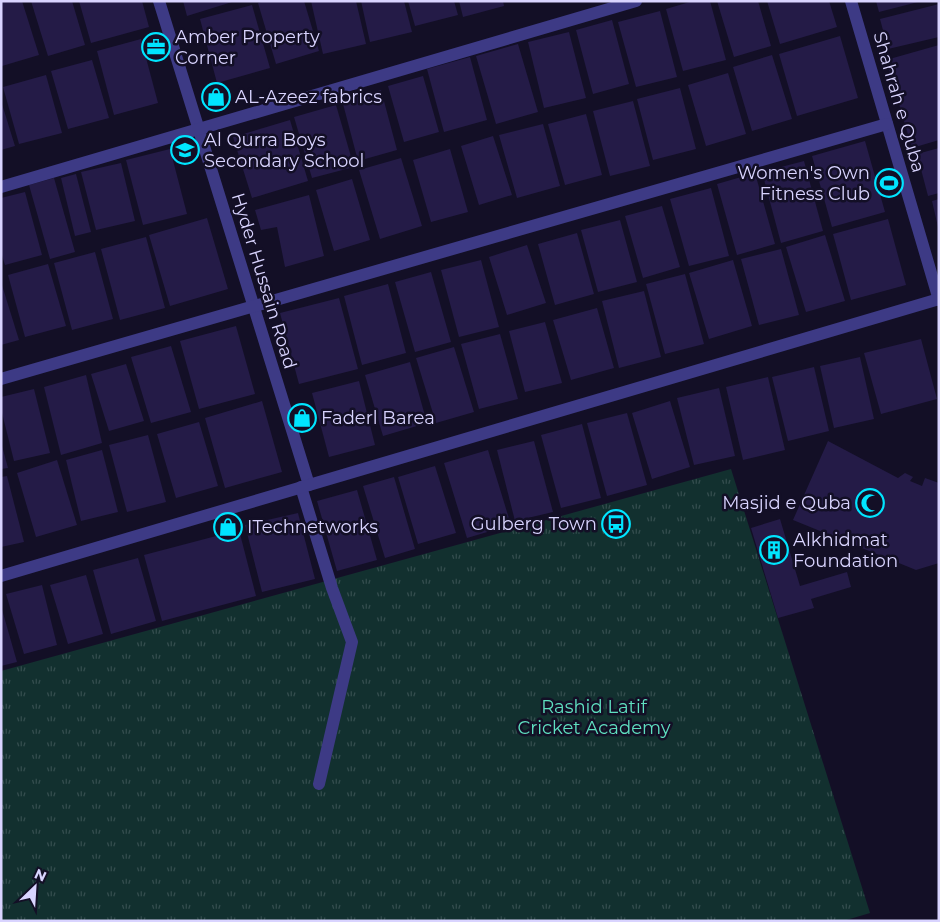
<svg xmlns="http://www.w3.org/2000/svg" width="940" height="922" font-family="Montserrat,sans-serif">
	<defs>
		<pattern id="grass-tufts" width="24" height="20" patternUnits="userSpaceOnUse" patternTransform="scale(1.25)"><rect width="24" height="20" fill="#12302f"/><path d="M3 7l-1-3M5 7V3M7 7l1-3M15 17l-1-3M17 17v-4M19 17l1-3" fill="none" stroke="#344d4e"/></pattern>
	</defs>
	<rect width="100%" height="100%" fill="#130f26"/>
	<path fill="url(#grass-tufts)" d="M731 469 870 913 843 921H1V671Z"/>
	<g fill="#241b47">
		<path d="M1 1H22L39 55 2 66Z"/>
		<path d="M31 1H72L85 45 48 56Z"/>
		<path d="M79 1H142L149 27 91 43Z"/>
		<path d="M183 1H232V2L187 16Z"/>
		<path d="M264 1H304L319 51 276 64 258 3Z"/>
		<path d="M311 1H356L366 44 323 54Z"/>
		<path d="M361 1H404L412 32 370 42Z"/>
		<path d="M408 1H454L458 15 415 26Z"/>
		<path d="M459 1H503L504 6 463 17Z"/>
		<path d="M693 1H710L726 60 683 71 666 9Z"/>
		<path d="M717 1H758L771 46 734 57Z"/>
		<path d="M767 1H829L837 27 780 44Z"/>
		<path d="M876 1H918V2L879 12Z"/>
		<path d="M939 4V37L888 49 880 19Z"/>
		<path d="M252 5 270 68 217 83 200 19Z"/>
		<path d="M660 11 677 77 636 87 618 22Z"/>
		<path d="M612 20 629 84 593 94 576 30Z"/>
		<path d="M569 32 586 98 544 108 528 42Z"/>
		<path d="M840 36 858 98 797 116 779 54Z"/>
		<path d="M141 39 158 103 114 115 97 51Z"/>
		<path d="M518 44 538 112 496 124 476 56Z"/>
		<path d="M939 45V140L912 148 886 60Z"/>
		<path d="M772 55 792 119 752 131 733 67Z"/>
		<path d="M470 57 487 120 444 132 427 69Z"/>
		<path d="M92 60 109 118 68 129 51 71Z"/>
		<path d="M728 73 746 134 706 146 688 85Z"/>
		<path d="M46 75 62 133 19 144 3 87Z"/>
		<path d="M423 76 439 132 404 142 388 86Z"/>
		<path d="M680 88 696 149 653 160 637 99Z"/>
		<path d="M381 90 397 150 358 161 342 100Z"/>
		<path d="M1 101 15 146 1 150Z"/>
		<path d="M633 101 650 166 610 176 593 111Z"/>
		<path d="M336 105 354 167 312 178 294 117Z"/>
		<path d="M586 114 602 175 565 185 548 124Z"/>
		<path d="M290 120 308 181 252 198 233 137Z"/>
		<path d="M543 124 560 186 517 198 499 135Z"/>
		<path d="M493 136 512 195 479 205 461 146Z"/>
		<path d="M865 141 885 212 832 227 812 156Z"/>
		<path d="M939 148V193L928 196 917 154Z"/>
		<path d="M170 149 187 214 143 225 126 160Z"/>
		<path d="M450 149 468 212 431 222 413 160Z"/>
		<path d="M401 158 422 226 380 239 359 170Z"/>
		<path d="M804 161 823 231 781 243 762 172Z"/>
		<path d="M121 163 135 221 96 230 81 172Z"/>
		<path d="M755 173 775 244 737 255 717 184Z"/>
		<path d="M76 174 91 232 75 236 61 178Z"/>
		<path d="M54 178 75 252 50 259 29 185Z"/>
		<path d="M352 179 370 240 334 251 316 190Z"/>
		<path d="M711 188 729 256 689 266 670 199Z"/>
		<path d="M25 192 42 255 5 265 1 252V198Z"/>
		<path d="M309 195 324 256 285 267 277 227 261 230 255 210Z"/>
		<path d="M939 199V226L938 227 932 201Z"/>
		<path d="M662 206 680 267 643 278 625 216Z"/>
		<path d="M207 218 228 289 170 306 149 235Z"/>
		<path d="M888 219 906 285 851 300 833 234Z"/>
		<path d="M620 220 637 282 598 292 581 230Z"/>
		<path d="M577 233 594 294 555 305 538 244Z"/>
		<path d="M825 235 845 301 806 312 786 247Z"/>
		<path d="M146 237 165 308 120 320 101 249Z"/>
		<path d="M527 245 546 303 507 315 489 257Z"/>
		<path d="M781 249 799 315 759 325 741 259Z"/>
		<path d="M95 252 113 319 72 330 54 263Z"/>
		<path d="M481 260 499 327 459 337 441 270Z"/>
		<path d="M733 260 752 326 709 339 689 273Z"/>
		<path d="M48 264 66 326 25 337 8 275Z"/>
		<path d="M431 272 451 342 415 352 395 282Z"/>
		<path d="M685 274 704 344 665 354 646 284Z"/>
		<path d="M1 282 19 340 1 345Z"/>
		<path d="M388 284 406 353 362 365 344 296Z"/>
		<path d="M644 291 661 357 619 368 602 301Z"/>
		<path d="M339 298 358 369 299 384 280 313Z"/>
		<path d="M597 308 614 368 571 380 553 320Z"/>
		<path d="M545 322 562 383 525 392 509 331Z"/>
		<path d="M236 326 255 394 199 409 180 341Z"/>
		<path d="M500 334 518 399 479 409 461 344Z"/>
		<path d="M921 339 937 399 881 414 864 353Z"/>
		<path d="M171 346 191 412 151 423 131 357Z"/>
		<path d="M454 347 474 412 436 423 416 358Z"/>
		<path d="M860 357 874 419 834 428 820 366Z"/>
		<path d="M410 362 427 423 383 436 365 375Z"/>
		<path d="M126 364 144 421 109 431 91 374Z"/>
		<path d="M814 367 829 431 788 441 772 377Z"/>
		<path d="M86 375 102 443 61 455 44 387Z"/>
		<path d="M768 377 785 450 743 460 726 387Z"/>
		<path d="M359 381 375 445 329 457 312 393Z"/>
		<path d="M719 388 735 456 694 465 677 398Z"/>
		<path d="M34 389 50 453 14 461 1 409V397Z"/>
		<path d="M262 401 282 472 225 488 205 418Z"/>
		<path d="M670 401 690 467 652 479 632 413Z"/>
		<path d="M627 413 647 485 607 496 587 423Z"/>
		<path d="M199 422 218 486 176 498 157 434Z"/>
		<path d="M582 424 601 498 561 508 541 435Z"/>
		<path d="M148 435 166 502 127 512 109 445Z"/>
		<path d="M534 441 553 512 515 521 497 450Z"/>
		<path d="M828 441 898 478 905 473 913 477 910 481 922 486 925 478 939 483V563L916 570 793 520Z"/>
		<path d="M2 446 8 468 1 469V447Z"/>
		<path d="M102 450 118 512 81 521 66 460Z"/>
		<path d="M488 450 511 525 467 538 444 463Z"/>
		<path d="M57 460 77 525 36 537 17 473Z"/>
		<path d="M435 466 456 533 418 544 398 477Z"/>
		<path d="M7 476 24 542 1 547V477Z"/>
		<path d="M394 477 415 549 385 558 363 486Z"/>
		<path d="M357 490 377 560 337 571 317 501Z"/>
		<path d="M298 513 315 579 262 592 245 525Z"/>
		<path d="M780 519 800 586 847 572 851 587 811 599 814 608 778 618 751 528Z"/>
		<path d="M239 530 256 596 162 621 144 555Z"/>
		<path d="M138 558 156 621 111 634 93 570Z"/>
		<path d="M86 575 103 634 68 644 50 585Z"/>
		<path d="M42 585 57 645 24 654 6 594Z"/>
		<path d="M1 606 17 662 1 666Z"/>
	</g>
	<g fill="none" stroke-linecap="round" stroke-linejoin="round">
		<g stroke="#3d3a85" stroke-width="12">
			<path d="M159 1 309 485"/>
			<path d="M851 1 939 300"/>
			<path d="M1 187 636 1"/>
			<path d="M1 379 887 124"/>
			<path d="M301 487 332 588 352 642 319 784"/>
			<path d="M1 576 939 299"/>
		</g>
	</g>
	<defs>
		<symbol id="office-ring" viewBox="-11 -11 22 22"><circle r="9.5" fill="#130f26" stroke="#00e5ff" stroke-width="1.5"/><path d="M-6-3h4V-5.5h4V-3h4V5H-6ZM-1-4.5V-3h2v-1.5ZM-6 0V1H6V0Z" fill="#00e5ff"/></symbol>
		<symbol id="shop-ring" viewBox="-11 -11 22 22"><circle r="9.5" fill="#130f26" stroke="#00e5ff" stroke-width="1.5"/><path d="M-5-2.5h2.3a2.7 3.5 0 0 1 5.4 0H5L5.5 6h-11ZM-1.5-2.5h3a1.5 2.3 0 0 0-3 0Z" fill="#00e5ff"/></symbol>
		<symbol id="school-ring" viewBox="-11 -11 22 22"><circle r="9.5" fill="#130f26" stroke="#00e5ff" stroke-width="1.5"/><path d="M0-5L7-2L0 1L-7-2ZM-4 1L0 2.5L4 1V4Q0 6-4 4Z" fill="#00e5ff"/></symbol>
		<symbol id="stadium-ring" viewBox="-11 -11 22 22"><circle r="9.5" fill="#130f26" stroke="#00e5ff" stroke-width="1.5"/><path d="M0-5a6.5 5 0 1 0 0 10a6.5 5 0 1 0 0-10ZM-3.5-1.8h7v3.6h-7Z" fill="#00e5ff"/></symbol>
		<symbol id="mosque-ring" viewBox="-11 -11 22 22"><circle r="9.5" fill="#130f26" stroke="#00e5ff" stroke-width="1.5"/><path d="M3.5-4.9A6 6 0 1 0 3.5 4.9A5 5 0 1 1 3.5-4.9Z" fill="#00e5ff"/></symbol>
		<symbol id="bus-ring" viewBox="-11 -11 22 22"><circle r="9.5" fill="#130f26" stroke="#00e5ff" stroke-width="1.5"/><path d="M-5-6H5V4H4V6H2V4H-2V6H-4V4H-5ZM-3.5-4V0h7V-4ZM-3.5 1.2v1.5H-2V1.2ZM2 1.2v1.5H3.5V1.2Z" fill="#00e5ff"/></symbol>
		<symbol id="building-ring" viewBox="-11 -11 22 22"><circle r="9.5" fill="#130f26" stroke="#00e5ff" stroke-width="1.5"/><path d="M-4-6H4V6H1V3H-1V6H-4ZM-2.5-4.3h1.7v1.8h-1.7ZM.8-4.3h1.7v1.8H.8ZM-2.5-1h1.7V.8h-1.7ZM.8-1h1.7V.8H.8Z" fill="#00e5ff"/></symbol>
	</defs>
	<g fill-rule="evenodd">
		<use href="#office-ring" x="140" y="31" width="32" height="32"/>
		<use href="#shop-ring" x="200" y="81" width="32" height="32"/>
		<use href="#school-ring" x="169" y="134" width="32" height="32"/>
		<use href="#stadium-ring" x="873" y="167" width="32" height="32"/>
		<use href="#shop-ring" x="286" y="402" width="32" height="32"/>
		<use href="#mosque-ring" x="854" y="487" width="32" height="32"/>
		<use href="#bus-ring" x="600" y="508" width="32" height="32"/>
		<use href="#shop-ring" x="212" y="511" width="32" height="32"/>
		<use href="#building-ring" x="758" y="534" width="32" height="32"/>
	</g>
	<g text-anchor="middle" stroke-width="5" stroke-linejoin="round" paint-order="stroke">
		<g font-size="18" fill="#d9d4ff" stroke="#130f26" text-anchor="start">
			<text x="175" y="43">Amber Property<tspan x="175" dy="21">Corner</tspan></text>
			<text x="235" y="103">AL-Azeez fabrics</text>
			<text x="204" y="146">Al Qurra Boys<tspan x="204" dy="21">Secondary School</tspan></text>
			<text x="870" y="179" text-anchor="end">Women's Own<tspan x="870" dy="21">Fitness Club</tspan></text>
			<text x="321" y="424">Faderl Barea</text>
			<text x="851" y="509" text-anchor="end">Masjid e Quba</text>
			<text x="597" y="530" text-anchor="end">Gulberg Town</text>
			<text x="247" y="533">ITechnetworks</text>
			<text x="793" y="546">Alkhidmat<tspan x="793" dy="21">Foundation</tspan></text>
		</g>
		<g font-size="18" fill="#d9d4ff" stroke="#130f26">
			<text transform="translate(899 102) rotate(74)" y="6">Shahrah e Quba</text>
			<text transform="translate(264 281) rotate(73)" y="6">Hyder Hussain Road</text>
		</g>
		<g font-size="18" fill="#5fe0c0" stroke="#130f26">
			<text x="594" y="713">Rashid Latif<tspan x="594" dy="21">Cricket Academy</tspan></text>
		</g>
	</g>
	<rect width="940" height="922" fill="none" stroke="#d9d4ff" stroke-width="5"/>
	<g transform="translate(35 887) rotate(25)" stroke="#130f26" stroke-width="4" paint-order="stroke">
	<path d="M0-4L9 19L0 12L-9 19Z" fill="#d9d4ff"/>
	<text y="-8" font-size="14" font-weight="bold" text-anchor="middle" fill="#d9d4ff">N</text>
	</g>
</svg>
